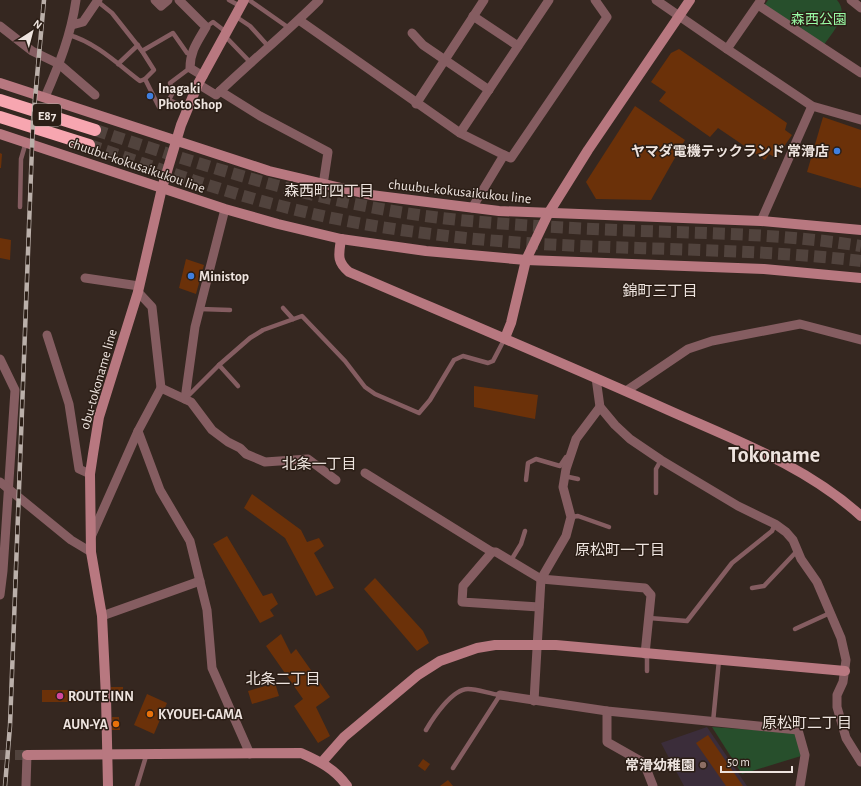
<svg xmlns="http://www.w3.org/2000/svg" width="861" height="786" font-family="'Alegreya Sans','Noto Sans JP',sans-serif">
	<rect width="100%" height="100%" fill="#352720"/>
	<path fill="#3b2d3a" d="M707 727 747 786H684L661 743Z"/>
	<g fill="#274f2c">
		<path d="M768 0H837C850 15 833 31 824 45L764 6Z"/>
		<path d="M712 727 795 733 801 756 742 774Z"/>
	</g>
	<g fill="#6b3109">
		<path d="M679 49 787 123 785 130 792 135 776 158 769 154 765 160 718 128 710 137 659 101 666 92 651 82 671 53Z"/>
		<path d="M635 106 685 140 651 200 596 199 586 182Z"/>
		<path d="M823 117 861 130V188L807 172Z"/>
		<path d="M0 153 2 154 1 168H0Z"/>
		<path d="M0 238 11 240 10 260 0 258Z"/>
		<path d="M186 259 204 265 196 294 179 288Z"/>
		<path d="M474 386 538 395 535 419 474 407Z"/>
		<path d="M252 494 301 530 307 542 319 538 324 546 314 553 334 588 316 596 285 538 244 508Z"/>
		<path d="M227 536 263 596 272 593 278 604 270 610 274 616 260 623 213 544Z"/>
		<path d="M375 578 423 631 429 643 417 651 364 589Z"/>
		<path d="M281 634 291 654 296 649 330 697 316 707 330 736 318 743 294 706 303 699 266 646Z"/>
		<path d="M275 683 279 696 252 704 248 691Z"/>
		<rect x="111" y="687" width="12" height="6"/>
		<path d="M42 690H78L79 702H42Z"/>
		<path d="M147 694 167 703 154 734 134 725Z"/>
		<path d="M112 717H119L120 730H112Z"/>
		<path d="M708 735 743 786H726L696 743Z"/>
		<path d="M423 759 430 764 425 771 418 766Z"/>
		<path d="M448 780 453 786H440Z"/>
	</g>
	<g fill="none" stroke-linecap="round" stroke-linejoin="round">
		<path stroke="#51433d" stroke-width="10" stroke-dasharray="10 5" stroke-linecap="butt" d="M0 755H27"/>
		<g stroke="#51433d" stroke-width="12" stroke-dasharray="12 6" stroke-linecap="butt">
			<path d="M95 130C220 171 337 209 470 221 538 227 606 230 674 232 736 234 799 236 861 246"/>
			<path d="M89 145C152 166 216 190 281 206 330 219 381 228 432 234 574 253 719 244 861 261"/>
		</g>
		<g stroke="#855d61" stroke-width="4.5">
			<path d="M229 0 240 6"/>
			<path d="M249 0 289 28"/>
			<path d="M97 1 112 13 142 51"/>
			<path d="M235 16 250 26 268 46"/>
			<path d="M206 27 213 22 226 32"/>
			<path d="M69 35C95 42 119 65 140 81L145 79"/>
			<path d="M224 35 250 62"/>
			<path d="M118 64 138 45"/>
			<path d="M169 100 173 92 170 83 190 68"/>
			<path d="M187 107 169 100 159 107 145 79 154 70 142 51 173 33 187 53 191 55"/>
			<path d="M20 207 21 159 26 142"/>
			<path d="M283 308 293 319"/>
			<path d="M200 309 230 310"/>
			<path d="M219 365 238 386"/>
			<path d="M188 396 219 365 250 338 263 330 302 316 345 361 365 387 375 394 419 413 430 400 454 360 463 356 488 363 493 361 505 338"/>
			<path d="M564 476 578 479"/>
			<path d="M526 480 528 463 536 459 560 466 566 457 568 458"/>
			<path d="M656 493V469L661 460"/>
			<path d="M571 517 578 516 609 527"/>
			<path d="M510 562 521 544 525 531"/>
			<path d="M752 588 764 586 797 551"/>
			<path d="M649 618 687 621 732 563 772 531 775 524"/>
			<path d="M795 629 830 613"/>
			<path d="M647 671V654"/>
			<path d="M713 722 719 660"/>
			<path d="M426 730C433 718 452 689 468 689 478 689 490 694 500 695L453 768"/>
			<path d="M137 786 147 753"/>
		</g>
		<g stroke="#855d61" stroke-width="9">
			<path d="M155 0 161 6 168 0"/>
			<path d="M179 0 206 27C198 41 190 51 190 68L203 76"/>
			<path d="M656 0 727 49"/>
			<path d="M761 0 727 49 812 106 861 120"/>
			<path d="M851 0 861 8"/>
			<path d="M758 5 861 73"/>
			<path d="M473 16 518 46"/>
			<path d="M299 20 460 133 504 155 472 208"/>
			<path d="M72 25 83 22 98 0"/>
			<path d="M0 26 32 51 59 64 95 95"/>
			<path d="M412 33 423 45 489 90"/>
			<path d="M198 84 216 95C249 63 286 33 319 0"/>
			<path d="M220 91 260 116 328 152 323 185"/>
			<path d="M45 97C59 65 71 35 76 0"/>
			<path d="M416 104 484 0"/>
			<path d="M460 133 549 0"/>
			<path d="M504 155 511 158 607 17 595 0"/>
			<path d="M761 221 812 106"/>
			<path d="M85 278 139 286"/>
			<path d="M47 335 69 404 79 469 90 474"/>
			<path d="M0 359 15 390 3 571 0 595"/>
			<path d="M596 378 600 407 615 425 630 439 661 460 738 506 775 524 786 532 793 540 801 559 817 582 841 638 846 660 843 682 837 695V707L846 738 861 762"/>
			<path d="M161 388 191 402 212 430 228 442 240 448 246 454 265 462 308 459 336 480"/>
			<path d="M626 391 688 349 712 341 800 324 861 340"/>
			<path d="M185 399 195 327 225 209"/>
			<path d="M138 431 160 490 190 541 207 610 212 668 250 754"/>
			<path d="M365 473 492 552"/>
			<path d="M0 482 71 540 91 552"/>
			<path d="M91 537 138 431 161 388 152 307 138 292"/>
			<path d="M539 607 462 602 463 586 492 552H496L541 579 645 588 651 595 645 654"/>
			<path d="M102 616 200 581"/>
			<path d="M500 695 607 711 798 730 805 755 800 786"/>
			<path d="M534 701 541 579 566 536 571 517 563 487 566 469 576 439 600 407"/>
			<path d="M607 711V742L644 763 653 786"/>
			<path d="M26 786 27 755"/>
		</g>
		<g stroke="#b87880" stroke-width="10">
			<path d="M0 83 269 171 371 195 499 211 761 221 861 230"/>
			<path d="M0 134 225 209 278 224 341 239 426 251 526 260 764 269 861 278"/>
			<path d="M341 239C339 254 336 261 349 272 456 318 563 363 668 410 735 440 806 466 861 516"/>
			<path d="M505 338 511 323 526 260 548 214 588 150 690 0"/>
			<path d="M27 755 301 753C319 761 335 769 347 786"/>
			<path d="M322 762 344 737 418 675 440 661 477 648 495 645H556L845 671"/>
			<path d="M108 786 106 697 102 616 91 552 90 474 93 454 99 417 138 292 162 188 181 125 198 84 244 0"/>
		</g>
		<g stroke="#f7a6b0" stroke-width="12">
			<path d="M0 100 95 130"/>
			<path d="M0 117 89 145"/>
		</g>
		<defs>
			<path id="rail" d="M5 786 10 726 33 121 44 0"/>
		</defs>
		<use href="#rail" stroke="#bbb0aa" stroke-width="4.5"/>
		<use href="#rail" stroke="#2b1e16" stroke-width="3" stroke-dasharray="9" stroke-linecap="butt"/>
	</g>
	<g fill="#3f7fe0" stroke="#2b1e16" stroke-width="1.5">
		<circle cx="150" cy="96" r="4"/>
		<circle cx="837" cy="151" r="4"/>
		<circle cx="191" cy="276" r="4"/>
	</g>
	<circle fill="#d1479c" stroke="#2b1e16" stroke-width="1.5" cx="60" cy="696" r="4"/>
	<g fill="#e8710a" stroke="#2b1e16" stroke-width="1.5">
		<circle cx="150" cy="714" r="4"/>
		<circle cx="116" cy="724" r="4"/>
	</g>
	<circle fill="#8d6e63" stroke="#2b1e16" stroke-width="1.5" cx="703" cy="765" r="4"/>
	<g text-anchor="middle" stroke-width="3" stroke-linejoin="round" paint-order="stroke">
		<rect fill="#2b1e16" stroke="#b4a9a3" stroke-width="1" x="33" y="104" width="28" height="22" rx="3"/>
		<g font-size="13" font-weight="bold" fill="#eee4df">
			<text x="47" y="120">E87</text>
		</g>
		<g font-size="14" fill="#99fba5" stroke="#2b1e16">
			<text x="819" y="24">森西公園</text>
		</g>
		<g font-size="14" font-weight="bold" fill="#eee4df" stroke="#2b1e16" text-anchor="start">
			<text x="158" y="93">Inagaki<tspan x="158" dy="16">Photo Shop</tspan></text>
			<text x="829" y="156" text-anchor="end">ヤマダ電機テックランド 常滑店</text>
			<text x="199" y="281">Ministop</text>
			<text x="68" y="701">ROUTE INN</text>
			<text x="158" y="719">KYOUEI-GAMA</text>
			<text x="108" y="729" text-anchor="end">AUN-YA</text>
			<text x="695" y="770" text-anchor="end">常滑幼稚園</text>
		</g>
		<g font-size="14" fill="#eee4df" stroke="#2b1e16">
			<text transform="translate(137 165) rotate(19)" y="5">chuubu-kokusaikukou line</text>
			<text transform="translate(460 191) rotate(6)" y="5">chuubu-kokusaikukou line</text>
			<text transform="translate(98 379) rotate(-74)" y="5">obu-tokoname line</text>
		</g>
		<g font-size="15" fill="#eee4df" stroke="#2b1e16">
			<text x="329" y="196">森西町四丁目</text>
			<text x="660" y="296">錦町三丁目</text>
			<text x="319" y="469">北条一丁目</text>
			<text x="620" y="555">原松町一丁目</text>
			<text x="283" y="684">北条二丁目</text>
			<text x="807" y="728">原松町二丁目</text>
		</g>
		<g font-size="22" font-weight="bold" fill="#eee4df" stroke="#2b1e16">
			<text x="774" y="462">Tokoname</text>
		</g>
	</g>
	<g transform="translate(32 32) rotate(36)" stroke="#2b1e16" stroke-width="3" paint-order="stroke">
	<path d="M0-3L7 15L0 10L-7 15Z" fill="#eee4df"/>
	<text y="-6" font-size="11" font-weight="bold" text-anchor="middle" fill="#eee4df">N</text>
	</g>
	<path d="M721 766v6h71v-6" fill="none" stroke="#eee4df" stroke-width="2"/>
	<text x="727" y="766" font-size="12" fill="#eee4df" stroke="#2b1e16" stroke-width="3" paint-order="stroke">50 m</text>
</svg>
